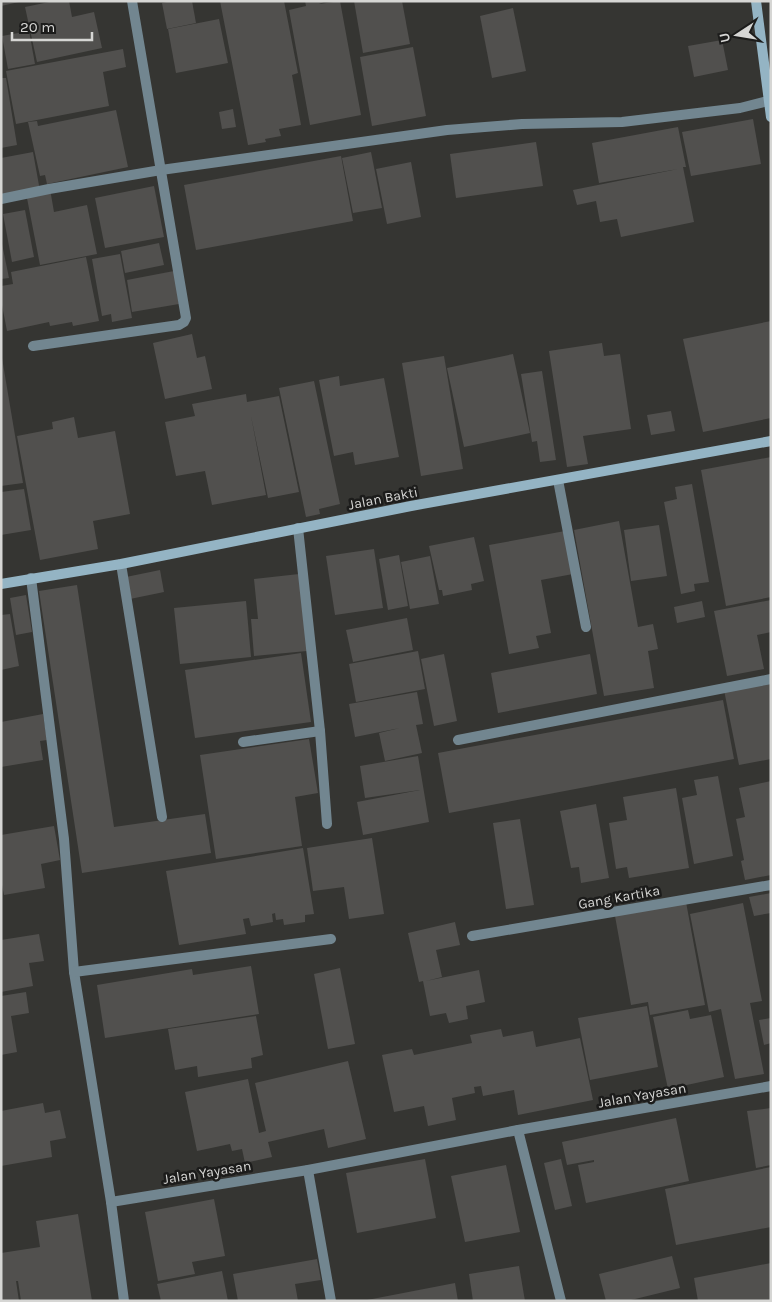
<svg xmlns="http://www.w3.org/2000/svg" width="772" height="1302" font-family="Karla,sans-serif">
	<rect width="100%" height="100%" fill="#353532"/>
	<g fill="#51504e">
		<path d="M1 1H19V2L1 6Z"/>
		<path d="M54 1H69L72 17 94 12 102 48 37 62 25 7Z"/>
		<path d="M171 1H192L196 23 167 29 162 3Z"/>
		<path d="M220 1H284L298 73 292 75 301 125 279 129 281 136 265 139 266 142 248 145Z"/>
		<path d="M305 1H326L319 4 340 1 361 115 310 125 289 10 306 6Z"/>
		<path d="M354 1H402L410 44 363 53Z"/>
		<path d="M513 8 526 71 492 78 480 16Z"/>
		<path d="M219 19 228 63 176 73 168 29Z"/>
		<path d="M29 31 35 64 8 69 2 36Z"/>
		<path d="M722 40 728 70 694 77 688 46Z"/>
		<path d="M413 47 426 116 372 126 360 57Z"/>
		<path d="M123 49 126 67 103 72 109 106 16 124 6 71Z"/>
		<path d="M1 78H6L17 145 1 148Z"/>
		<path d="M233 109 236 127 222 129 219 112Z"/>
		<path d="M116 110 128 167 47 184 45 175 40 176 28 122 37 121 38 126Z"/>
		<path d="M753 119 761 164 691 176 682 132Z"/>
		<path d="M678 127 686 167H683L694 222 621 237 617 219 600 222 596 201 577 205 573 190 678 169 599 183 592 143Z"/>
		<path d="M536 142 543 186 456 198 450 154Z"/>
		<path d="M33 152 40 191 50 189 54 212 87 205 97 254 40 265 26 193 1 198V158Z"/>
		<path d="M371 152 382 208 353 213 342 158Z"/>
		<path d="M341 156 353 221 196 250 184 185Z"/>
		<path d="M411 162 421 217 387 224 376 169Z"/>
		<path d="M154 186 164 237 105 248 95 198Z"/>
		<path d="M25 210 34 257 12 262 3 214Z"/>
		<path d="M1 239 9 278 1 279Z"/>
		<path d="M159 243 164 265 125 273 121 251Z"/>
		<path d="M120 254 132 318 112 322 111 314 102 316 92 259Z"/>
		<path d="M86 257 99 321 73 326 72 322 50 326 49 322 7 331 1 300V286L13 284 11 272Z"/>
		<path d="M174 271 179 304 132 312 127 280Z"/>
		<path d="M771 321V418L703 432 683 339Z"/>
		<path d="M192 334 197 358 205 356 212 389 165 399 153 343Z"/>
		<path d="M602 343 604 356 620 354 631 429 583 436 588 464 567 467 549 351Z"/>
		<path d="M513 354 530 433 464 447 447 368Z"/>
		<path d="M444 356 463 469 421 476 402 363Z"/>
		<path d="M2 358 23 483 1 486V359Z"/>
		<path d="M542 371 556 460 540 462 537 441 532 442 521 374Z"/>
		<path d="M339 376 340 386 384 378 399 457 355 465 353 452 334 456 319 380Z"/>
		<path d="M314 381 340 504 319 509 320 514 306 517 279 388Z"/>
		<path d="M246 394 247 402 279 396 299 492 268 498 251 416 266 495 212 505 205 471 176 476 165 422 195 416 192 404Z"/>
		<path d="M671 411 675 431 651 435 647 415Z"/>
		<path d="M74 417 78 438 115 431 130 514 93 521 98 549 40 560 17 436 53 429 52 422Z"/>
		<path d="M771 457V597L726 606 701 470Z"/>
		<path d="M692 484 709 582 694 584 695 591 681 594 664 502 677 499 675 487Z"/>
		<path d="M24 489 31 530 1 535V492Z"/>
		<path d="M619 521 638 627 653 624 658 649 648 651 654 688 604 696 574 530Z"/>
		<path d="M659 525 667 576 631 581 624 530Z"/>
		<path d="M565 531 573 574 541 580 551 633 536 636 539 648 509 654 489 545Z"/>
		<path d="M474 537 484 581 471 584 472 590 443 596 442 590H439L429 546Z"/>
		<path d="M374 549 383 608 335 615 326 556Z"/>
		<path d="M399 555 408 606 388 610 379 559Z"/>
		<path d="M430 556 439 604 410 609 401 562Z"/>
		<path d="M160 570 164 592 130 599 126 577Z"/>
		<path d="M299 574 307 651 254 656 251 619H258L254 579Z"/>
		<path d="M77 585 114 827 205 814 211 853 82 873 39 591Z"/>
		<path d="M26 595 32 632 16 635 10 598Z"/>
		<path d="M771 600V632L757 635 764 669 727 676 714 611Z"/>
		<path d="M246 601 251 657 180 664 174 608Z"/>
		<path d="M702 601 705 617 677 623 674 607Z"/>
		<path d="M10 614 19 666 1 670V615Z"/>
		<path d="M407 618 413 650 353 662 346 630Z"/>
		<path d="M418 651 425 689 356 702 349 664Z"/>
		<path d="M301 653 311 722 195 738 185 670Z"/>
		<path d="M444 654 457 721 434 726 421 659Z"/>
		<path d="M590 654 597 694 498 713 491 673Z"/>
		<path d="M771 681V759L739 765 724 690Z"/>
		<path d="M417 692 423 724 416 725 422 753 385 761 379 733 400 728 355 737 349 704Z"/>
		<path d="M723 700 734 759 449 813 438 753Z"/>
		<path d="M43 714 47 740 40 741 43 760 1 767V722Z"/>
		<path d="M309 739 318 793 295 797 302 846 216 859 200 755Z"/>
		<path d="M418 756 429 822 363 835 357 802 420 790 365 798 360 766Z"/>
		<path d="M718 776 733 856 694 864 682 798 697 795 694 780Z"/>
		<path d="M771 781V875L745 880 741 861 744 860 736 819 745 817 739 788Z"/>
		<path d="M676 788 689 868 629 878 627 867 616 869 609 823 627 820 623 797Z"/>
		<path d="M596 804 609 878 581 883 579 867 571 868 560 811Z"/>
		<path d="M520 819 534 905 506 909 493 823Z"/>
		<path d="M54 826 60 860 41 864 45 888 4 895 1 880V835Z"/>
		<path d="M372 838 384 914 349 919 344 887 313 891 307 848Z"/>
		<path d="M303 848 314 914 305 915V922L284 925 283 919 276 920 275 913 272 914 273 922 251 926 249 918 243 919 246 934 179 945 166 871Z"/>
		<path d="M771 893V913L754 916 749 897Z"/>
		<path d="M686 902 705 1005 650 1015 648 1002 631 1005 615 916Z"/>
		<path d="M743 903 762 1001 750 1003 764 1074 735 1079 721 1009 709 1012 690 914Z"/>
		<path d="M455 922 460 945 436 950 442 977 426 981 479 970 485 1002 466 1006 468 1019 449 1023 446 1013 430 1016 423 981 419 982 408 933Z"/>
		<path d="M39 934 44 961 29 963 33 986 1 992V940Z"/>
		<path d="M251 966 259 1014 105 1038 97 985 192 969 193 975Z"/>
		<path d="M340 968 355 1044 328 1049 314 974Z"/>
		<path d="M26 992 29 1013 11 1016 17 1052 1 1055V996Z"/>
		<path d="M647 1006 658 1067 590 1080 578 1018Z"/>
		<path d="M688 1010 690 1019 711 1015 724 1077 668 1089 653 1017Z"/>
		<path d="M256 1016 263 1055 251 1058 252 1068 198 1077 197 1066 175 1070 168 1029Z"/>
		<path d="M771 1018V1043L764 1045 759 1020Z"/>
		<path d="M501 1029 503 1037 533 1031 536 1047 580 1038 593 1100 518 1115 514 1090 483 1096 481 1086 474 1087 475 1093 452 1098 456 1120 428 1126 424 1106 394 1112 382 1055 412 1049 414 1055 472 1043 470 1035Z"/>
		<path d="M348 1061 366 1139 328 1148 324 1129 268 1142 272 1157 245 1163 242 1149 232 1151 230 1144 197 1151 185 1092 248 1079 259 1133 266 1131 255 1083Z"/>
		<path d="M43 1103 45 1113 60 1110 66 1138 50 1141 52 1157 1 1166V1111Z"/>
		<path d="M771 1108V1165L756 1168 747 1111Z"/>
		<path d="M676 1118 689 1181 586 1203 578 1165 594 1162V1160L567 1165 562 1142Z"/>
		<path d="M425 1159 436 1218 357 1233 346 1173Z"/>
		<path d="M561 1159 572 1206 555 1210 544 1163Z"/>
		<path d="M506 1165 520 1232 465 1242 451 1176Z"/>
		<path d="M771 1167V1227L676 1245 665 1189Z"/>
		<path d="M214 1199 225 1256 192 1262 195 1274 158 1281 145 1212Z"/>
		<path d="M78 1214 92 1301H21L18 1281H16L19 1301H1V1253L40 1247 36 1221Z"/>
		<path d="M672 1256 680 1288 627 1301H606L599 1274Z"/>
		<path d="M317 1259 321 1280 295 1284 298 1301H238L233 1274Z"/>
		<path d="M771 1263V1301H698L694 1278Z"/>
		<path d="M519 1266 525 1301H473L469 1274Z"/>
		<path d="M222 1271 228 1301H161L157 1284Z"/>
		<path d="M455 1283 458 1301H367V1300Z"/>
	</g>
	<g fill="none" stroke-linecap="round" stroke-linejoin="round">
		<g stroke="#728690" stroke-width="10">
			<path d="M558 480 586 627"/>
			<path d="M121 564 162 817"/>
		</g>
		<g stroke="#728690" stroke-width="10">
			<path d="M1 199 49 189 161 170 447 130 522 124 622 122 740 108 768 101"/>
			<path d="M33 346 179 325 184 322 186 318 132 1"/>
			<path d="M298 528 320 731 327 824"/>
			<path d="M31 578 64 839 74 972 111 1202 124 1301"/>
			<path d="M458 740 771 679"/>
			<path d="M243 742 320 731"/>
			<path d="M472 936 771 885"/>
			<path d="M74 972 331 939"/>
			<path d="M518 1130 561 1301"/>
			<path d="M308 1170 331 1301"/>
			<path d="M111 1202 308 1170 518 1130 771 1086"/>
		</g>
		<g stroke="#94b4c4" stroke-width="10">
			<path d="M756 1 771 117"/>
			<path d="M1 584 121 564 411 506 771 441"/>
		</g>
	</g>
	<g text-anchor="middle" stroke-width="5" stroke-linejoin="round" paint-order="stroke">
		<g font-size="14" fill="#d6d6d4" stroke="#1c1c1b">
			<text transform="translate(383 498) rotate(-11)" y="5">Jalan Bakti</text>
			<text transform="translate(619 897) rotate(-10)" y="5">Gang Kartika</text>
			<text transform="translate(642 1095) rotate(-10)" y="5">Jalan Yayasan</text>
			<text transform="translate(207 1172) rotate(-9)" y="5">Jalan Yayasan</text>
		</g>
	</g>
	<rect width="772" height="1302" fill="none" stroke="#d6d6d4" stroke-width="5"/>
	<g transform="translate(737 35) rotate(258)" stroke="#1c1c1b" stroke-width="4" paint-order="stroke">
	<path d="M0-4L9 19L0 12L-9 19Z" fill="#d6d6d4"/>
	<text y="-8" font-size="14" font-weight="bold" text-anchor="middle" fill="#d6d6d4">U</text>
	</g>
	<path d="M12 32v8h80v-8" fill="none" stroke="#d6d6d4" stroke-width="2.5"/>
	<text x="20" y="32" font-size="15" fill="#d6d6d4" stroke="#1c1c1b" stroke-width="4" paint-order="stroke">20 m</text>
</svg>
